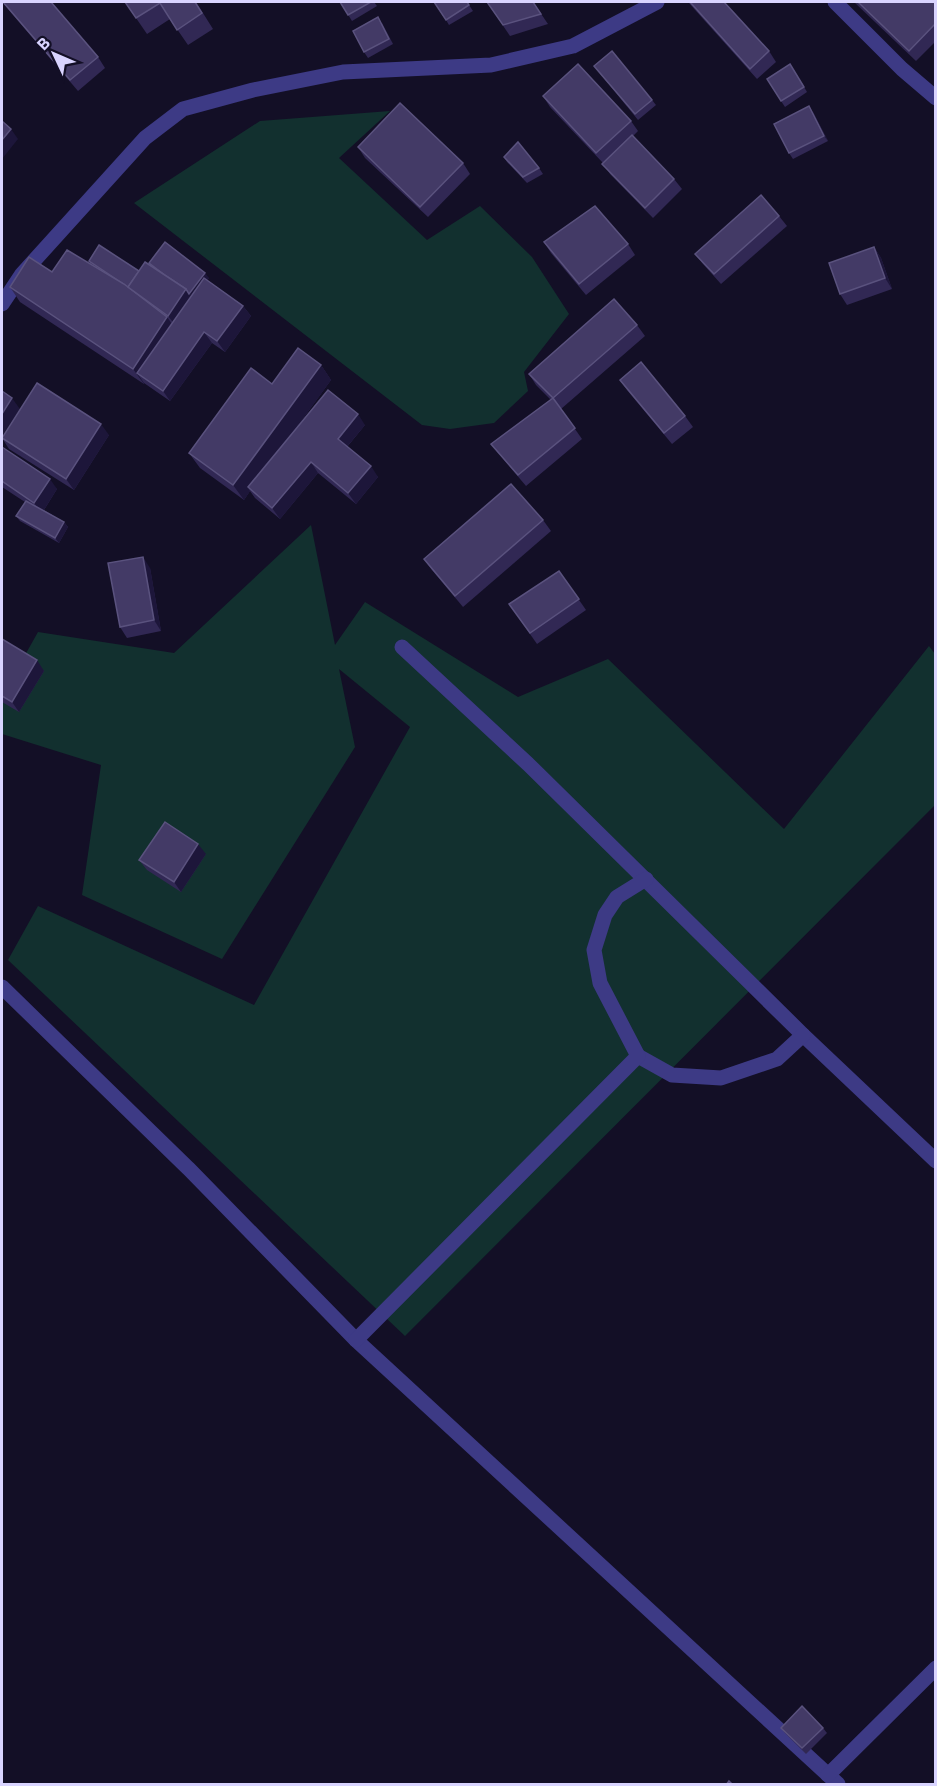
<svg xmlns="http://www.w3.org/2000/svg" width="937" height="1786" font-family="'IBM Plex Sans',sans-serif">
	<rect width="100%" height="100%" fill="#130f26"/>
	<g fill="#12302f">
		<path d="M390 111 339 158 427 240 480 206 532 257 569 314 524 372 528 391 494 423 450 429 422 425 134 203 260 121Z"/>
		<path d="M311 525 335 645 365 602 518 697 608 659 784 829 929 646 935 654V805L405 1336 8 960 38 906 254 1005 410 727 339 669 355 747 222 959 82 895 101 765 2 734V696L38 632 174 653Z"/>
	</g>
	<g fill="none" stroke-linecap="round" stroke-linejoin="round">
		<g stroke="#3d3a85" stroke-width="15">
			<path d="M835 2 902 69 936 98"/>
			<path d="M402 647 528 764 803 1035 936 1161"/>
			<path d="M2 987 188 1168 356 1340 838 1784"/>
			<path d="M638 1056 672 1075 721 1078 777 1059 803 1035"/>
			<path d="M356 1340 638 1056 600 983 594 950 605 915 617 897 646 879"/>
			<path d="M828 1775 936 1668"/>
		</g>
		<path stroke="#3d3a85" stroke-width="15" d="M2 304 22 274 145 138 183 109 253 90 343 72 491 65 573 46 657 2"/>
	</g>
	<g fill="#312854">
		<path d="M2 2H51L98 57 105 68 78 91Z"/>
		<path d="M125 2H196L213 29 188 45 170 19 147 34Z"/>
		<path d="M340 2H374L377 6 352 21Z"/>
		<path d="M467 2 473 11 449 25 446 20Z"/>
		<path d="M487 2H533L548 24 510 36Z"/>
		<path d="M688 2H724L769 51 776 62 757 79Z"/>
		<path d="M854 2H936V41L916 61Z"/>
		<path d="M382 23 393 44 368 58 364 52Z"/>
		<path d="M594 66 652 100 656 105 638 120Z"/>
		<path d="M794 70 807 92 785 107 781 101Z"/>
		<path d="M543 96 631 121 638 131 633 136 674 179 682 189 653 218 610 174 603 163 550 107Z"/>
		<path d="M813 112 828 141 793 159 789 153Z"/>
		<path d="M358 147 463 163 470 174 428 217 365 158Z"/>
		<path d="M504 157 539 168 543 174 527 183 507 162Z"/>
		<path d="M779 216 787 226 721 284 703 264 695 254Z"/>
		<path d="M544 242 628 244 635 255 586 295 551 253Z"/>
		<path d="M874 247 881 258 892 289 847 305 840 294Z"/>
		<path d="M89 261 139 271 151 267 149 263 209 278 207 280 243 306 251 316 225 352 212 343 170 401 144 383V384L20 302 10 287 52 272 90 264Z"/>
		<path d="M637 325 645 336 561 409 582 439 526 486 499 454 491 444 551 400 536 385 529 374Z"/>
		<path d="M321 365 331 380 291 435 365 425 347 447 378 477 356 504 318 473 280 519 255 498 250 491 244 500 200 468 189 453 272 384Z"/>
		<path d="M620 380 685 416 693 427 672 444 627 390Z"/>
		<path d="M109 435 74 490 9 449 2 438Z"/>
		<path d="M2 447 57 489 44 510 64 522 68 527 59 543 20 521 16 516 25 502 2 487Z"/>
		<path d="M543 520 551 531 463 607 432 570 424 559Z"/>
		<path d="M150 568 161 631 127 638 120 627Z"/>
		<path d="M559 571 586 610 537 644 509 604Z"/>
		<path d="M2 639 44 671 19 712 2 702Z"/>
		<path d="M206 854 181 892 147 870 139 860Z"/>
		<path d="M781 1728H823L827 1733 806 1754 785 1733Z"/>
	</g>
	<g fill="#1d163a">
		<path d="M809 106 813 112 828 141 824 136Z"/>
		<path d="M11 129 18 139 2 159V140Z"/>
		<path d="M874 247 881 258 892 289 885 278Z"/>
		<path d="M205 273 209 278 176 326 168 316 186 289Z"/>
		<path d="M243 306 251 316 225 352 217 341Z"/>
		<path d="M167 317 178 332 137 373 144 383V384L133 369Z"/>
		<path d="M204 332 212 343 170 401 163 391Z"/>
		<path d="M321 365 331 380 251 490 248 487 250 491 244 500 233 485Z"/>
		<path d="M12 398 20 409 2 436V414Z"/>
		<path d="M358 414 365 425 345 449 338 439Z"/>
		<path d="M101 424 109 435 74 490 66 479Z"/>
		<path d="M311 462 318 473 280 519 272 508Z"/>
		<path d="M371 466 378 477 356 504 348 493Z"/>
		<path d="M50 479 57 489 42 513 34 503Z"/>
		<path d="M64 522 68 527 59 543 55 538Z"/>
		<path d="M143 557 150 568 161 631 154 620Z"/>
		<path d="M37 660 44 671 19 712 12 702Z"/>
		<path d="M198 844 206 854 181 892 174 882Z"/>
	</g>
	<g fill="#433a66" stroke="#5a527e" stroke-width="1.5">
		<path d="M3 2H51L98 57 70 80Z"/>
		<path d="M125 2H195L202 13 177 30 160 3 136 18Z"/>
		<path d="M340 2H371L348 15Z"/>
		<path d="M434 2H467L469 5 446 20Z"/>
		<path d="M487 2H533L541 14 503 25Z"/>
		<path d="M690 2H724L769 51 750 69Z"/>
		<path d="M858 2H936V23L909 51Z"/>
		<path d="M378 17 389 39 364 52 353 31Z"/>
		<path d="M612 51 652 100 635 114 594 66Z"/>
		<path d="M578 64 631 121 596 153 543 96Z"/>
		<path d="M790 64 804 87 781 101 767 79Z"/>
		<path d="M400 103 463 163 420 207 358 147Z"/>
		<path d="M809 106 824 136 789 153 774 124Z"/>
		<path d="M2 121 11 129 2 140Z"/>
		<path d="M632 135 674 179 645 208 602 164Z"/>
		<path d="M518 142 539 168 523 177 504 157Z"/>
		<path d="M761 195 779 216 714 274 695 254Z"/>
		<path d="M595 206 628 244 579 284 544 242Z"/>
		<path d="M165 242 205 273 189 294 186 289 166 276 149 263Z"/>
		<path d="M99 245 139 271 128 287 89 261Z"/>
		<path d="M874 247 885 278 840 294 829 263Z"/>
		<path d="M67 250 124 284 167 317 133 369 10 287 29 257 52 272Z"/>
		<path d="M145 262 186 289 168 316 150 303 128 287Z"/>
		<path d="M204 278 243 306 217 341 204 332 163 391 137 373Z"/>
		<path d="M614 299 637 325 553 398 575 428 518 475 491 444 553 398 529 374Z"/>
		<path d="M298 348 321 365 233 485 189 453 251 368 272 384Z"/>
		<path d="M641 362 685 416 664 433 620 380Z"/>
		<path d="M37 383 101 424 66 479 2 438Z"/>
		<path d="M328 390 358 414 338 439 371 466 348 493 311 462 272 508 248 487Z"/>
		<path d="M2 391 12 398 2 414Z"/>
		<path d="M2 447 50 479 34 503 2 481Z"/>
		<path d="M511 484 543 520 455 596 424 559Z"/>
		<path d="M26 501 64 522 55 538 16 516Z"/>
		<path d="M143 557 154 620 120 627 108 563Z"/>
		<path d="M559 571 579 599 530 633 509 604Z"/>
		<path d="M2 639 37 660 12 702 2 696Z"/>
		<path d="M165 822 198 844 174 882 139 860Z"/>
		<path d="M802 1706 823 1728 802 1748 781 1728Z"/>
		<path d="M729 1781 733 1785H726Z"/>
	</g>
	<rect width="937" height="1786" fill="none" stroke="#d9d4ff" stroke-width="6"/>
	<g transform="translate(54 54) rotate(314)" stroke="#130f26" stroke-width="4.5" paint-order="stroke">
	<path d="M0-4.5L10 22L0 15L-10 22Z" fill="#d9d4ff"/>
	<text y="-9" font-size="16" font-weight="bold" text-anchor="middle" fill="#d9d4ff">B</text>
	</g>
</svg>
